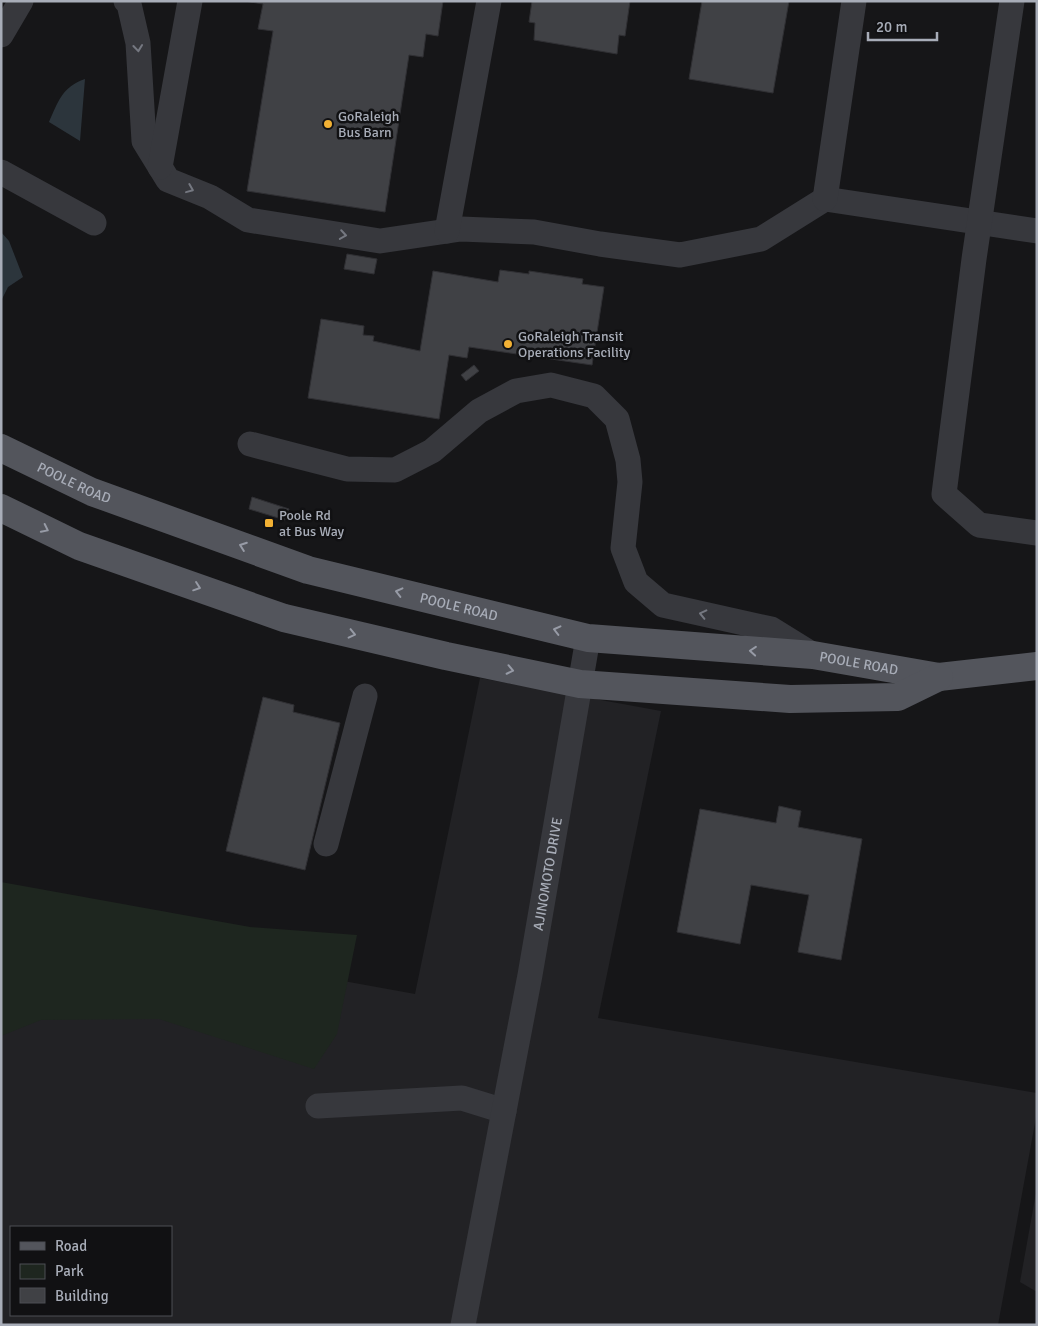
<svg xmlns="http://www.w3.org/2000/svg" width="1038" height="1326" font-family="Signika,sans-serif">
	<rect width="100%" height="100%" fill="#161618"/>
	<g fill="#222225" fill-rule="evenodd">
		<path d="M480 678 661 711 598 1018 1037 1093V1112L998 1325H1V919L415 994ZM11 1227H171V1315H11Z"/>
		<path d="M1037 1187V1292L1020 1282Z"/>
	</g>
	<path fill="#1e261f" d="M1 882 250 927 357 935 337 1034 314 1069 159 1019 41 1020 1 1036Z"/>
	<g fill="#2c353c">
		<path d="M85 79 80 141 49 122C58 102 62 87 85 79Z"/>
		<path d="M1 232 9 241 23 277 8 287 1 301Z"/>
	</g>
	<g fill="#404145" stroke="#303034">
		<path d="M244 1H443L438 36 426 34 423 57 409 55 385 212 247 191 273 31 258 29 263 4Z"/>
		<path d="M532 1H630L625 36 619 35 617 54 534 40 535 23 529 22Z"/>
		<path d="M702 1H789L773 93 689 79Z"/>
		<path d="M347 254 377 259 374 274 344 269Z"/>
		<path d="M500 270 529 274V271L583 279 582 284 604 287 592 365 469 347 467 358 449 355 439 419 308 398 321 319 364 326 363 335 374 336 373 341 420 351 433 271 498 282Z"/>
		<path d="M474 365 479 371 466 381 461 375Z"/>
		<path d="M252 497 289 509 285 520 249 509Z"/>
		<path d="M263 697 294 705 293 712 340 723 305 870 226 851Z"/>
		<path d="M779 806 801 811 798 827 862 839 841 960 798 952 809 895 751 885 740 944 677 932 700 809 776 823Z"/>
	</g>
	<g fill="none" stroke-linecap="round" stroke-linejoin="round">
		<g stroke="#37383d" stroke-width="25">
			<path d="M126 1 129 4 138 43 144 141 168 180 210 197 248 220 380 241 461 229 534 232 600 244 680 255 761 239 825 199 1037 231"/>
			<path d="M1012 1 974 259 944 494 979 525 1037 533"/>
			<path d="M1 35 21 1"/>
			<path d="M160 167 190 1"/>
			<path d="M1 172 94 223"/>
			<path d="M825 199 854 1"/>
			<path d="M447 231 489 1"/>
			<path d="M250 444 347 469 395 470 432 451 479 411 516 391 551 385 594 396 617 419 628 460 630 482 623 548 636 582 663 605 771 629 813 655"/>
			<path d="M326 844 365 696"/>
			<path d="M318 1106 462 1098 504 1111"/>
			<path id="s1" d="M463 1325 530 975 588 638"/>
		</g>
		<g stroke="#53555c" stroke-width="28">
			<path id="s2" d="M1 448 92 492 308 570 588 638 813 655 939 677 1037 666"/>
			<path d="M1 508 79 546 284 618 446 656 580 684 790 699 898 697 939 677"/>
		</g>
	</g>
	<defs><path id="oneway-chevron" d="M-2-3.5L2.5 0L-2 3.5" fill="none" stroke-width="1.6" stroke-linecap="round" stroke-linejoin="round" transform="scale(1.25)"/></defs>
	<g stroke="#757881">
		<use href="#oneway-chevron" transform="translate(138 48) rotate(84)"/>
		<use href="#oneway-chevron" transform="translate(190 189) rotate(22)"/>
		<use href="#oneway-chevron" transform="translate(343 235) rotate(9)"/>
		<use href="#oneway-chevron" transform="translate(703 614) rotate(-167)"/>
	</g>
	<g stroke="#979ba6">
		<use href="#oneway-chevron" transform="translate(45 529) rotate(26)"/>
		<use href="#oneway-chevron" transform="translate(243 546) rotate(-160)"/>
		<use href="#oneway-chevron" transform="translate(197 587) rotate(19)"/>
		<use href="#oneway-chevron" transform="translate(399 592) rotate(-166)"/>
		<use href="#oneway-chevron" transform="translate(557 630) rotate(-166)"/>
		<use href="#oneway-chevron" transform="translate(352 634) rotate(13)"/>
		<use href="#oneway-chevron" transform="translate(753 651) rotate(-175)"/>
		<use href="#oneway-chevron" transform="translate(510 670) rotate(12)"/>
	</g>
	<g fill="#f2b134" stroke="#111113" stroke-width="2">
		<circle cx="328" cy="124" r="5"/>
		<circle cx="508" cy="344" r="5"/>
		<rect x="264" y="518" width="10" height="10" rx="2.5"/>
	</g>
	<g text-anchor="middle" stroke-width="5" stroke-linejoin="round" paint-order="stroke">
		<g font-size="14" fill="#a8adb8" stroke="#111113" text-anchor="start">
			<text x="338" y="121">GoRaleigh<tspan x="338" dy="16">Bus Barn</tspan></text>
			<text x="518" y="341">GoRaleigh Transit<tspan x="518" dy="16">Operations Facility</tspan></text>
			<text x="279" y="520">Poole Rd<tspan x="279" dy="16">at Bus Way</tspan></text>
		</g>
		<g font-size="14" fill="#a8adb8" stroke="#111113">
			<text dy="5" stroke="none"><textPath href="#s2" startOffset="81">POOLE ROAD</textPath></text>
			<text dy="5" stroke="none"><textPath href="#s2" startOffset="486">POOLE ROAD</textPath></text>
			<text dy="5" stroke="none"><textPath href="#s2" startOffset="891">POOLE ROAD</textPath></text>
			<text dy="5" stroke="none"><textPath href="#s1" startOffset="459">AJINOMOTO DRIVE</textPath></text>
		</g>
	</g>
	<rect width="1038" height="1326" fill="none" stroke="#a8adb8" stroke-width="5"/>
	<rect x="10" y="1226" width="162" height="90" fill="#111113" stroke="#4d4f55"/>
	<rect x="20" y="1242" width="25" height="8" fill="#53555c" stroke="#4d4f55"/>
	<text x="55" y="1251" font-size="15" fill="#a8adb8">Road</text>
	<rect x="20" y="1264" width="25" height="15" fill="#1e261f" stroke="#4d4f55"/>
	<text x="55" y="1276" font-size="15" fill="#a8adb8">Park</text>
	<rect x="20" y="1288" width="25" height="15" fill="#404145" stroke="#4d4f55"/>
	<text x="55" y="1301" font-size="15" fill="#a8adb8">Building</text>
	<path d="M868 32v8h69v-8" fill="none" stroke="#a8adb8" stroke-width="2.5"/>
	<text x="876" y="32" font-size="15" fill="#a8adb8" stroke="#111113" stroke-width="4" paint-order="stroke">20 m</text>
</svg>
